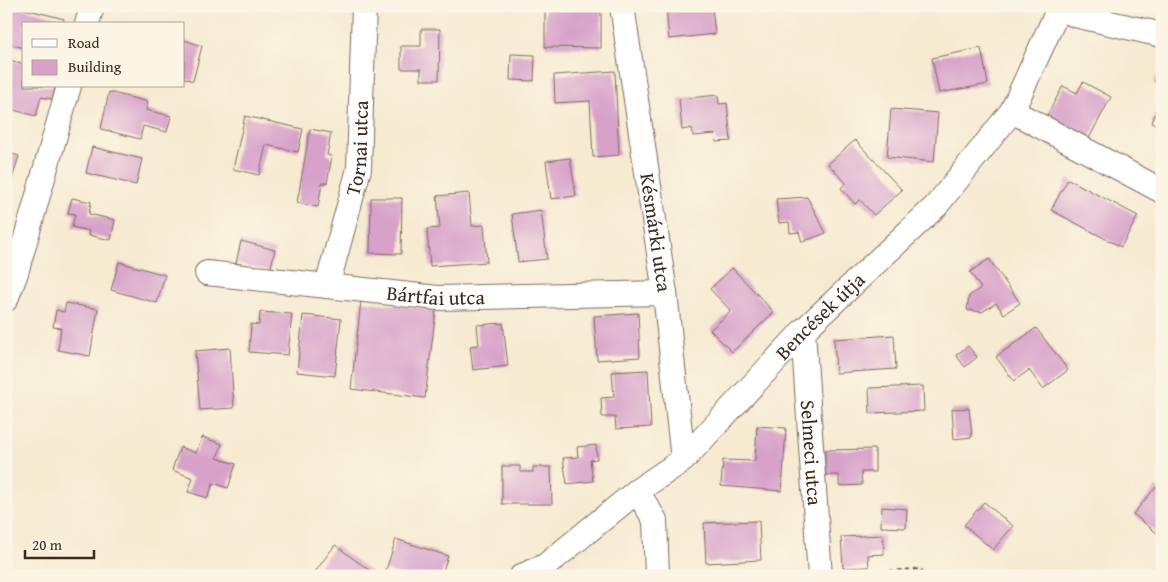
<svg xmlns="http://www.w3.org/2000/svg" width="1168" height="582" font-family="'Gentium Book Plus',serif">
	<rect width="100%" height="100%" fill="#fcf5e5"/>
	<filter id="ink" filterUnits="userSpaceOnUse"><feTurbulence type="fractalNoise" baseFrequency=".02" numOctaves="2"/><feDisplacementMap in="SourceGraphic" scale="10" xChannelSelector="R" yChannelSelector="G"/><feConvolveMatrix kernelMatrix="1 2 1 2 8 2 1 2 1" color-interpolation-filters="sRGB"/></filter>
	<filter id="wash" filterUnits="userSpaceOnUse"><feTurbulence type="fractalNoise" baseFrequency=".0096" numOctaves="4" result="noise"/><feDisplacementMap in="SourceGraphic" scale="20" xChannelSelector="R" yChannelSelector="G"/><feGaussianBlur stdDeviation="1.12" result="paint"/><feColorMatrix in="noise" values="0 0 0 0 0 0 0 0 0 0 0 0 0 0 0 0 0 1.4 0 .05"/><feComposite in="paint" operator="in"/></filter>
	<g filter="url(#wash)">
		<rect width="100%" height="100%" fill="#f6ead1"/>
		<g id="blocks">
			<g fill="#d7a1ca">
				<path d="M13 6 64 19 63 24H24V48L6 43V33Z"/>
				<path d="M176 6H198L197 11Z"/>
				<path d="M545 6H601V48L545 47Z"/>
				<path d="M712 6 715 34 669 39 666 7Z"/>
				<path d="M421 29H440L439 80H421V69H401V46H421Z"/>
				<path d="M184 40 202 46 193 81 184 78Z"/>
				<path d="M981 48 988 84 939 93 932 58Z"/>
				<path d="M511 54 535 55 534 81 510 80Z"/>
				<path d="M9 60 24 64V86H56L52 99 41 97 36 116 6 108V71Z"/>
				<path d="M1162 67V86L1154 82Z"/>
				<path d="M615 71 619 155 593 157 590 101 555 103 554 75Z"/>
				<path d="M1083 82 1111 97 1087 142 1045 119 1063 86 1077 93Z"/>
				<path d="M109 92 148 102 146 110 171 116 167 132 143 126 140 139 101 129Z"/>
				<path d="M718 95 719 104 727 103 731 141 716 142 715 134 693 136 692 128 682 130 679 99Z"/>
				<path d="M1158 104 1162 105V126L1152 123Z"/>
				<path d="M891 109 938 113 934 162 887 157Z"/>
				<path d="M245 116 303 129 298 152 266 145 259 175 233 169Z"/>
				<path d="M310 129 331 133 327 155 332 156 327 183H322L318 207 297 203Z"/>
				<path d="M855 140 902 190 874 215 860 200 855 204 841 188 846 183 828 164Z"/>
				<path d="M92 147 142 159 136 185 86 173Z"/>
				<path d="M6 152 19 156 7 195H6Z"/>
				<path d="M570 158 576 196 551 199 546 161Z"/>
				<path d="M1068 179 1138 216 1121 247 1051 210Z"/>
				<path d="M469 193 472 226 484 225 487 262 430 266 427 229 440 228 437 196Z"/>
				<path d="M807 197 826 233 802 242 799 232 790 233 789 222 779 223 776 199Z"/>
				<path d="M72 198 91 202 89 214 115 220 111 240 88 235 89 231 72 227 75 214 68 213Z"/>
				<path d="M371 198H402L401 254 370 253Z"/>
				<path d="M541 210 547 259 518 262 512 214Z"/>
				<path d="M241 241 275 250 270 271 236 263Z"/>
				<path d="M989 259 1020 303 1004 314 996 303 982 312 967 310 969 296 981 288 970 272Z"/>
				<path d="M119 262 165 275 157 303 111 290Z"/>
				<path d="M732 268 774 312 732 352 710 330 731 311 710 289Z"/>
				<path d="M361 301 436 310 425 398 351 389Z"/>
				<path d="M66 303 98 309 90 356 58 350 61 328 53 327 56 310 64 312Z"/>
				<path d="M260 312 292 314 288 355 249 352 251 324 259 325Z"/>
				<path d="M638 313 640 357 597 360 594 316Z"/>
				<path d="M303 315 341 319 335 376 297 372Z"/>
				<path d="M503 323 508 366 473 370 470 346 479 345 477 325Z"/>
				<path d="M1036 328 1068 370 1043 389 1029 370 1014 381 996 357Z"/>
				<path d="M894 335 896 369 836 373 834 339Z"/>
				<path d="M968 346 977 357 965 367 956 355Z"/>
				<path d="M230 348 234 408 200 410 195 351Z"/>
				<path d="M648 370 651 427 616 429 615 417H602L601 398 614 397 612 372Z"/>
				<path d="M923 386 924 411 870 413 869 388Z"/>
				<path d="M969 408 972 437 954 439 952 409Z"/>
				<path d="M757 426 786 428 782 491 721 486 723 460 755 461Z"/>
				<path d="M202 437 222 444 217 458 236 464 228 488 213 483 208 498 188 492 193 478 172 470 180 447 196 453Z"/>
				<path d="M596 445 597 459 590 460 593 481 567 484 563 458 578 457 577 447Z"/>
				<path d="M875 449V472H861L862 485 839 486V475H825V450Z"/>
				<path d="M502 466H520V472H533V467H551L552 504H502Z"/>
				<path d="M1156 487 1162 492V537L1133 514Z"/>
				<path d="M984 502 1013 526 993 550 964 525Z"/>
				<path d="M882 507 907 509 906 528 881 527Z"/>
				<path d="M759 521 761 560 706 563 704 523Z"/>
				<path d="M883 535 884 554 868 555 869 567 843 568 841 537Z"/>
				<path d="M396 539 448 556 441 576H404L386 570Z"/>
				<path d="M335 545 377 576H312Z"/>
			</g>
		</g>
	</g>
	<g filter="url(#ink)">
		<use href="#blocks" fill-opacity="0" stroke="#7c6d5d" stroke-width="1"/>
		<g fill="none" stroke-linecap="round" stroke-linejoin="round">
			<defs>
				<g id="minor">
					<path id="s1" d="M622 6 665 293 683 460"/>
					<path d="M1060 8 1075 15 1162 35"/>
					<path d="M87 24 92 6"/>
					<path d="M1012 111 1162 191"/>
					<path id="s2" d="M207 273 438 298 665 293"/>
					<path id="s3" d="M327 286 359 169 364 6"/>
					<path d="M6 299 16 273 69 86"/>
					<path id="s4" d="M803 331 820 576"/>
					<path d="M637 491 655 520 657 576"/>
					<path id="s5" d="M522 576 545 566 637 491 683 460 803 331 936 206 1012 111 1060 6"/>
				</g>
			</defs>
			<use href="#minor" stroke="#7c6d5d" stroke-width="26"/>
			<path stroke="#7c6d5d" stroke-width="3" stroke-dasharray="4 4" stroke-linecap="butt" d="M842 575 921 569 924 576"/>
			<use href="#minor" stroke="#fff" stroke-width="24"/>
		</g>
	</g>
	<g text-anchor="middle" stroke-width="4" stroke-linejoin="round" paint-order="stroke">
		<g font-size="20" fill="#3b2a1e" stroke="#fcf5e5">
			<text dy="7" stroke="none"><textPath href="#s3" startOffset="142">Tornai utca</textPath></text>
			<text dy="7" stroke="none"><textPath href="#s1" startOffset="229">Késmárki utca</textPath></text>
			<text dy="7" stroke="none"><textPath href="#s2" startOffset="230">Bártfai utca</textPath></text>
			<text dy="7" stroke="none"><textPath href="#s5" startOffset="398">Bencések útja</textPath></text>
			<text dy="7" stroke="none"><textPath href="#s4" startOffset="122">Selmeci utca</textPath></text>
		</g>
	</g>
	<rect width="1168" height="582" fill="none" stroke="#fcf5e5" stroke-width="25"/>
	<rect x="22" y="22" width="162" height="65" fill="#fcf5e5" stroke="#afa495"/>
	<rect x="32" y="39" width="25" height="8" fill="#ffffff" stroke="#afa495"/>
	<text x="68" y="48" font-size="15" fill="#3b2a1e">Road</text>
	<rect x="32" y="60" width="25" height="15" fill="#d7a1ca" stroke="#afa495"/>
	<text x="68" y="72" font-size="15" fill="#3b2a1e">Building</text>
	<path d="M25 550v8h69v-8" fill="none" stroke="#3b2a1e" stroke-width="2.5"/>
	<text x="32" y="550" font-size="15" fill="#3b2a1e" stroke="#fcf5e5" stroke-width="4" paint-order="stroke">20 m</text>
</svg>
